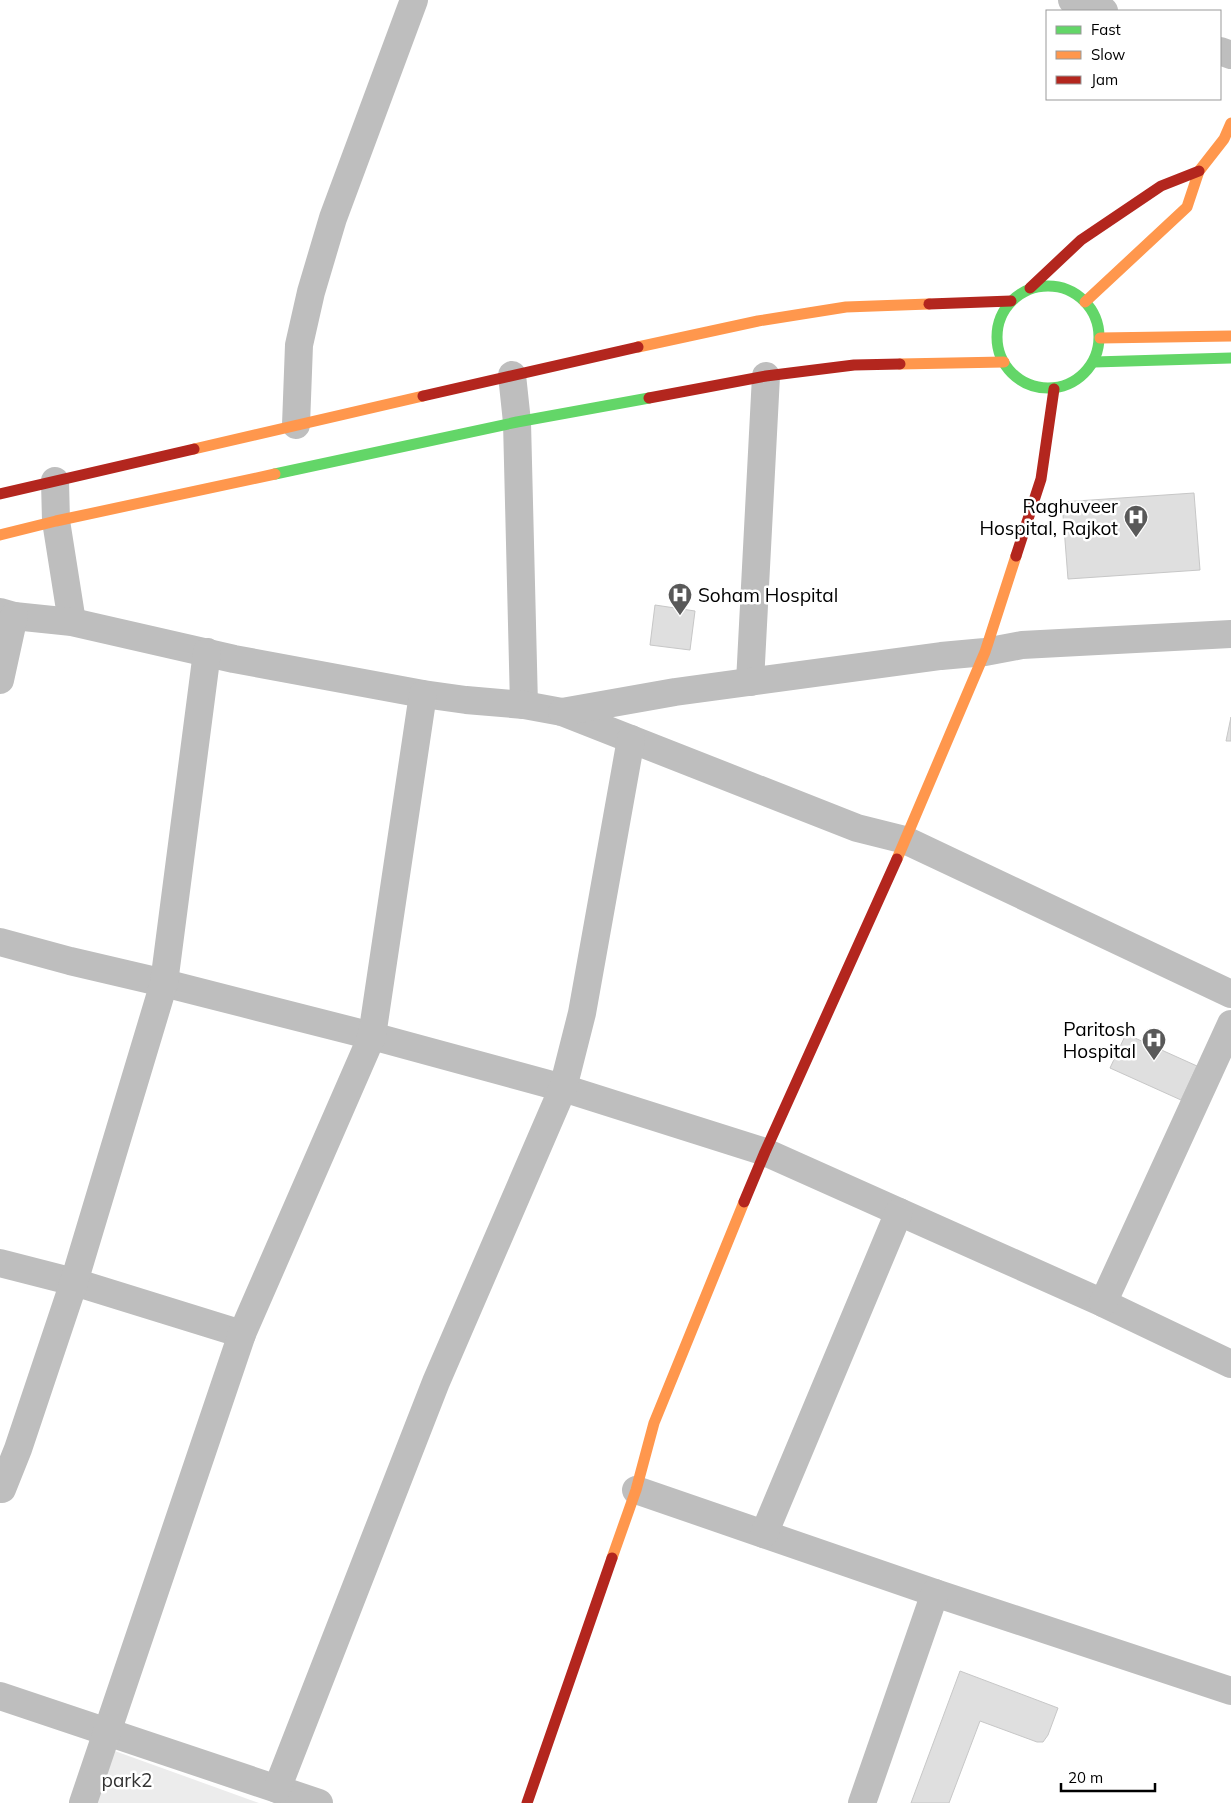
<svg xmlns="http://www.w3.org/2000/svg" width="1231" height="1803" font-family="Mulish,sans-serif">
	<rect width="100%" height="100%" fill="#fff"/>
	<path fill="#ececec" d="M112 1750 259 1803H96Z"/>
	<g fill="#dfdfdf" stroke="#c7c7c7">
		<path d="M1194 493 1200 570 1068 579 1062 502Z"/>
		<path d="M655 605 695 611 690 650 650 645Z"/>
		<path d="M1231 717V741H1226Z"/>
		<path d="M1126 1034 1197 1066 1181 1100 1110 1068Z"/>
		<path d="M960 1671 1058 1708 1048 1735 1043 1742H1037L980 1721 949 1803H911Z"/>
	</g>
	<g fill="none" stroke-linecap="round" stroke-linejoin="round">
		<g stroke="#bebebe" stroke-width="28">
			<path d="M1072 0 1104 11"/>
			<path d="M1220 51 1231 55"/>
			<path d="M512 375 517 422 524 705"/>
			<path d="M296 425 299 345 311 292 333 218 414 0"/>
			<path d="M55 481 56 521 72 622"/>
			<path d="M0 612 14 616 72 622 234 659 423 694 466 700 524 705 562 712 857 828 905 840 1231 994"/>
			<path d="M0 680 14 616"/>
			<path d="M750 682 766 376"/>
			<path d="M562 712 675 692 941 656 985 652 1022 645 1231 634"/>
			<path d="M0 942 70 961 164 983 372 1036 563 1088 765 1152 1103 1303 1231 1364"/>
			<path d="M0 1263 74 1282 242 1334"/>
			<path d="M1103 1303 1231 1024"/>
			<path d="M2 1489 18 1449 74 1282 164 983 207 652"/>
			<path d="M636 1490 935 1593 1231 1691"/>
			<path d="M764 1534 899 1212"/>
			<path d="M0 1696 319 1803"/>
			<path d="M277 1789 436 1382 563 1088 582 1013 631 739"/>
			<path d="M83 1803 242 1334 372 1036 423 694"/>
			<path d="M862 1803 935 1593"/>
		</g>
		<g stroke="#63d668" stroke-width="11">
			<circle cx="1048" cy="337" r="51"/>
			<path d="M1094 362 1231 358"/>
			<path d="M275 474 517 422 649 398"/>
		</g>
		<g stroke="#ff974d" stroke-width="11">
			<path d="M1085 302 1187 207 1199 171 1224 139 1231 123"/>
			<path d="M1100 338 1231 336"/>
			<path d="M638 347 758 321 846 307 929 304"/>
			<path d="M900 364 1004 362"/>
			<path d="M194 449 423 396"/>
			<path d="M0 535 56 521 275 474"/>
			<path d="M897 859 985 652 1016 556"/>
			<path d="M612 1558 636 1490 654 1423 744 1202"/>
		</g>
		<g stroke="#b3261e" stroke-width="11">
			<path d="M1030 288 1081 240 1161 186 1199 171"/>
			<path d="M929 304 1011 301"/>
			<path d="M423 396 638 347"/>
			<path d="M649 398 766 376 854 365 900 364"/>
			<path d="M0 494 194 449"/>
			<path d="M1016 556 1041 479 1054 389"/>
			<path d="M744 1202 765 1152 897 859"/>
			<path d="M527 1803 612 1558"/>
		</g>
	</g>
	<defs>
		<symbol id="hospital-pin" viewBox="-11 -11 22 30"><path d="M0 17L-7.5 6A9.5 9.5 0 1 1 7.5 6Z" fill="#595959" stroke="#fff"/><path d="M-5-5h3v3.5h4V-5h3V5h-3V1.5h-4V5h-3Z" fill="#fff"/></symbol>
	</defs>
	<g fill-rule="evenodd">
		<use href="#hospital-pin" x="1122" y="503" width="28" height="38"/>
		<use href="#hospital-pin" x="666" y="581" width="28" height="38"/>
		<use href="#hospital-pin" x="1140" y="1026" width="28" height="38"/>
	</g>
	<g text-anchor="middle" stroke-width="5" stroke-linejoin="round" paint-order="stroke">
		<g font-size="19" fill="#000" stroke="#fff" text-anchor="end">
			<text x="1118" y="513">Raghuveer<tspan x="1118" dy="22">Hospital, Rajkot</tspan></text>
			<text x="698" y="602" text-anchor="start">Soham Hospital</text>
			<text x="1136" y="1036">Paritosh<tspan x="1136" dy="22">Hospital</tspan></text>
		</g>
		<g font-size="19" fill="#333" stroke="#fff">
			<text x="127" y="1787">park2</text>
		</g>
	</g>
	<rect x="1046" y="10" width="175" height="90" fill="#ffffff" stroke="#999999"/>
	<rect x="1056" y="26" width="25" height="8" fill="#63d668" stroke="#999999"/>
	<text x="1091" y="35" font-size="15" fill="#000000">Fast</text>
	<rect x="1056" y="51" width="25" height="8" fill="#ff974d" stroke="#999999"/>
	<text x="1091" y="60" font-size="15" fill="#000000">Slow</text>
	<rect x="1056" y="76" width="25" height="8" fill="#b3261e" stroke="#999999"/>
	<text x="1091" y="85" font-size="15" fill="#000000">Jam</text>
	<path d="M1061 1783v8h94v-8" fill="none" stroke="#000000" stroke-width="2.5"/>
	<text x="1068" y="1783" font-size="15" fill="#000000" stroke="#ffffff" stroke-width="4" paint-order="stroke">20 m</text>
</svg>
